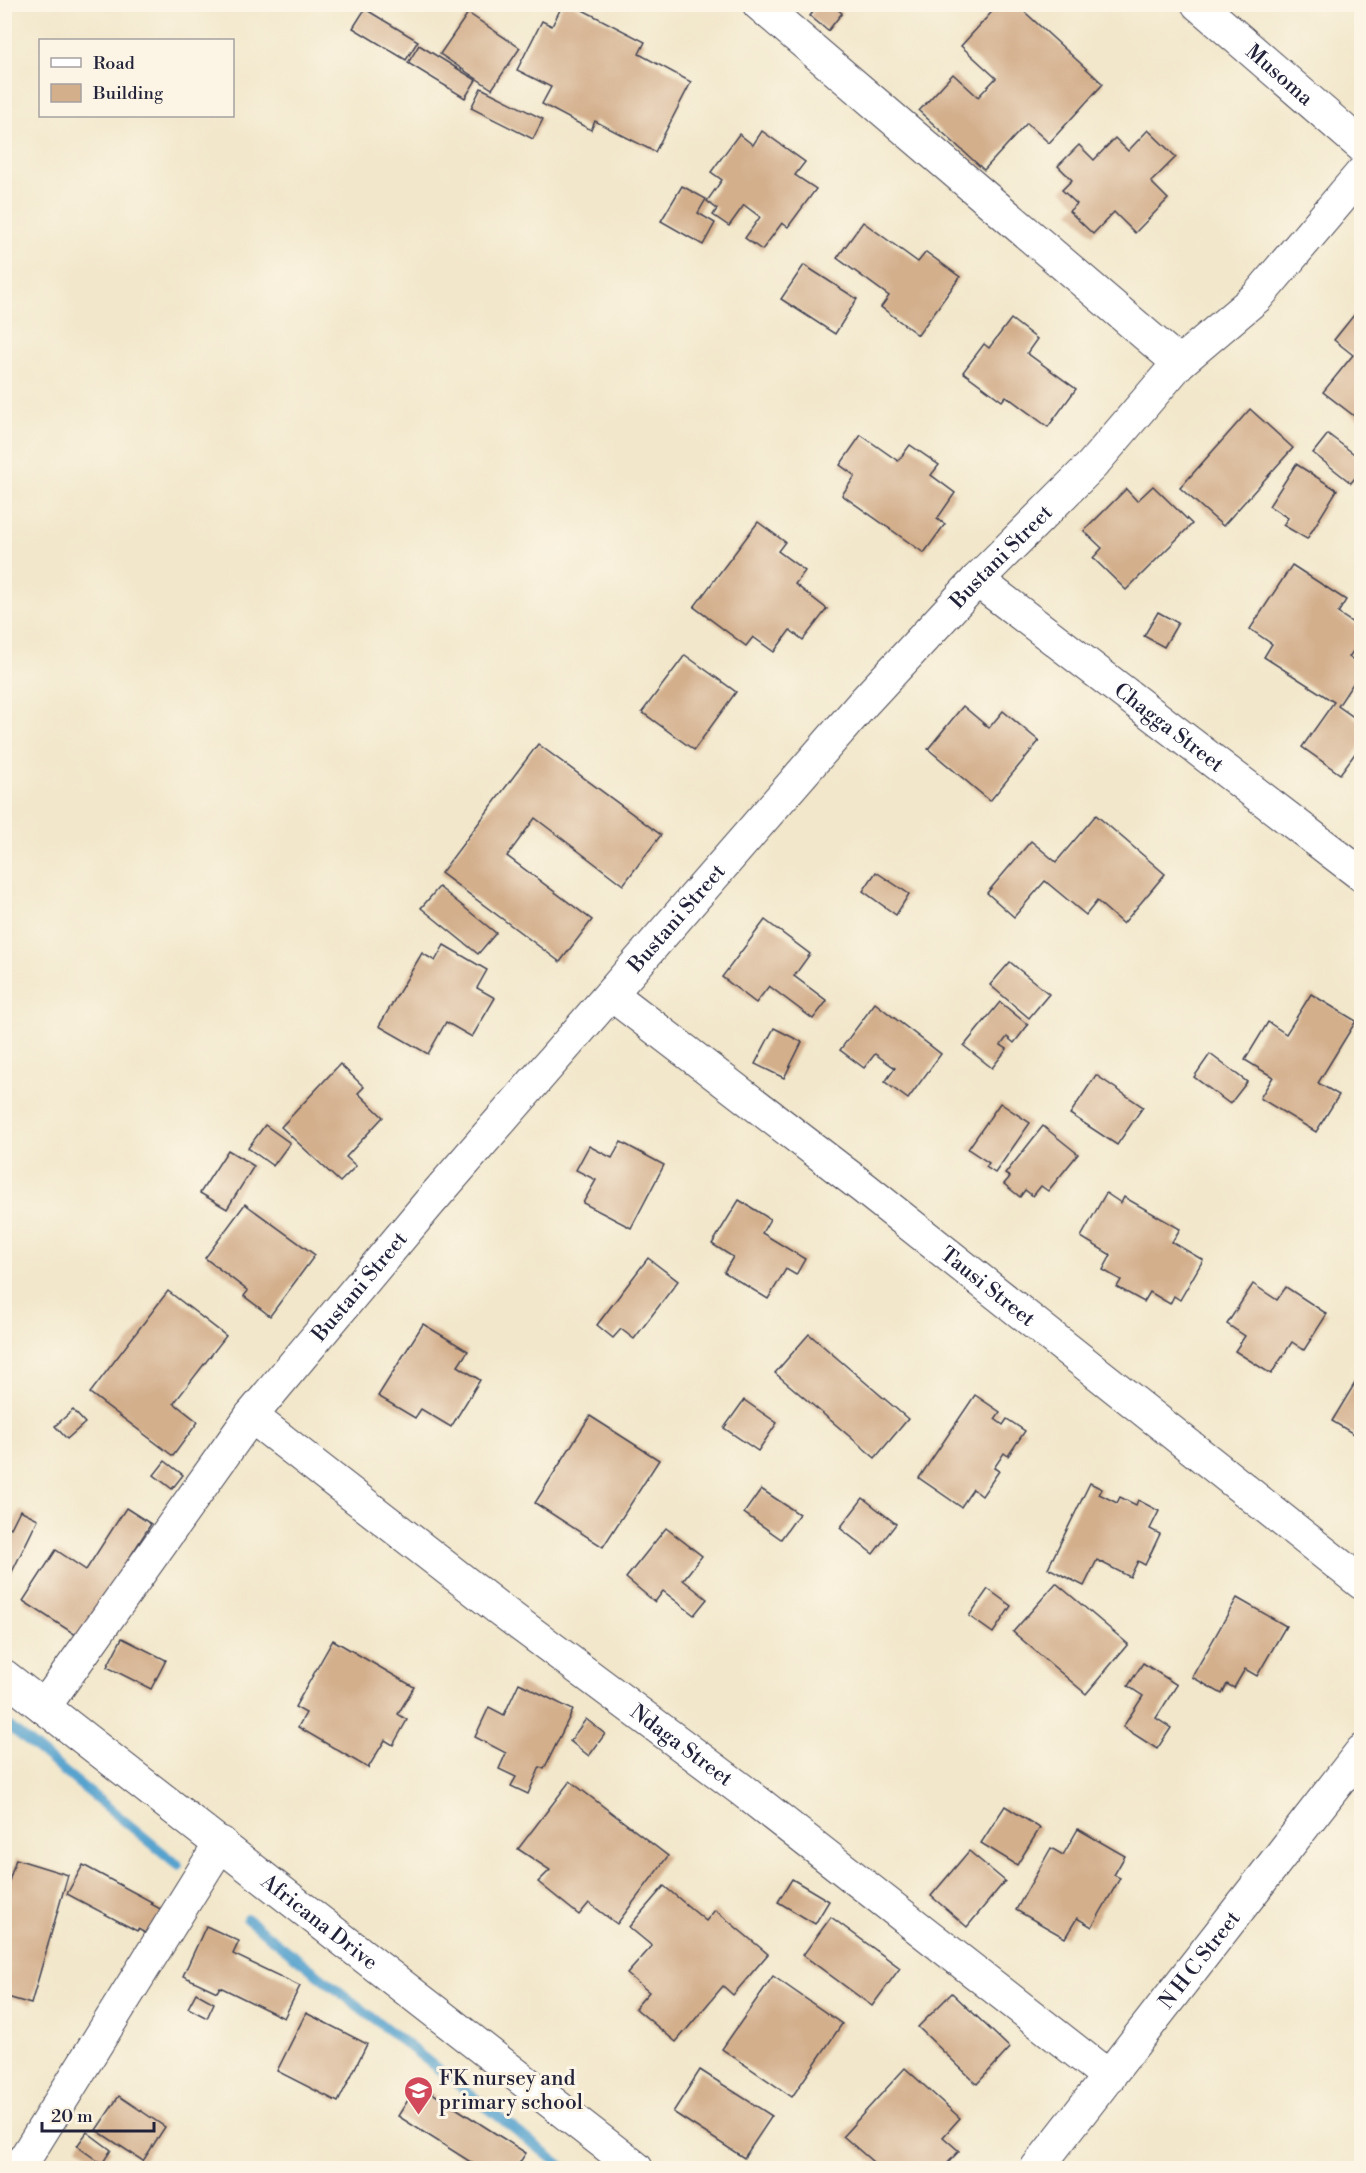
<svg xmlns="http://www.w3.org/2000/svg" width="1366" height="2173" font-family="'Libre Bodoni',serif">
	<rect width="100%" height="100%" fill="#fcf5e5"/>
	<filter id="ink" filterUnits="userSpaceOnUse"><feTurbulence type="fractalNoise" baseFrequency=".0167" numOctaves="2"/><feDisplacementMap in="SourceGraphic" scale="12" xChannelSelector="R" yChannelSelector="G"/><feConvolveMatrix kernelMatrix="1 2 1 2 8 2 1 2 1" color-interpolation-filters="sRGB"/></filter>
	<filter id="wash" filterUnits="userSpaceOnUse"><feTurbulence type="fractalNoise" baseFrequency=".008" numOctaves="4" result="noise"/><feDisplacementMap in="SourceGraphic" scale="24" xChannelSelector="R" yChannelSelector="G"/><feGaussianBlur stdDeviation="1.35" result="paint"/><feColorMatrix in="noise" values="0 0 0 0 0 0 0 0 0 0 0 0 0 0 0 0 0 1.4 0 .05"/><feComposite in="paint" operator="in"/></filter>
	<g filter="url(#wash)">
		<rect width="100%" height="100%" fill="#f2e7cb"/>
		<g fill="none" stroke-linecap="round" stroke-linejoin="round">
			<g stroke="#55a2ce" stroke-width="10">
				<path d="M4 1722 178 1865"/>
				<path d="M247 1919 564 2168"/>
			</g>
		</g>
		<g id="blocks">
			<g fill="#d3af8c">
				<path d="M563 4H571L645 42 639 54 691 82 655 152 595 121 591 130 542 104 551 87 517 70 542 21 552 26Z"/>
				<path d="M819 4H831L842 13 828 31 810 16Z"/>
				<path d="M999 4H1016L1103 84 1049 143 1027 123 984 170 919 111 953 74 978 97 996 78 961 46Z"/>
				<path d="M365 9 418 41 406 60 353 28Z"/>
				<path d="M468 13 520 48 492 89 440 54Z"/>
				<path d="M419 45 476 80 465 98 408 63Z"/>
				<path d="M481 88 543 119 533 139 471 108Z"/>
				<path d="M1148 130 1176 157 1151 182 1168 199 1135 233 1114 212 1093 234 1069 211 1077 204 1062 190 1072 180 1058 166 1079 145 1094 160 1115 138 1128 151Z"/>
				<path d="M762 131 805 162 795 175 816 189 788 227 782 223 762 250 745 238 760 217 744 205 729 226 713 215 717 209 707 201 722 180 711 172 739 134 753 145Z"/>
				<path d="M682 186 706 199 698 213 715 223 703 245 661 221Z"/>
				<path d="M863 222 918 262 926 252 960 277 918 335 881 307 889 296 837 258Z"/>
				<path d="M804 265 857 299 835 334 781 299Z"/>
				<path d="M1354 315 1362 320V422L1323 392 1353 355 1334 340Z"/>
				<path d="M1011 319 1037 339 1027 353 1076 389 1048 427 1006 396 1002 401 963 372 984 344 989 348Z"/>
				<path d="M1250 409 1293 448 1223 526 1180 488Z"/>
				<path d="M1328 434 1362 460V469L1351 483 1313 453Z"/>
				<path d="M861 435 898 461 910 445 939 465 931 475 955 493 937 519 945 524 924 553 842 495 855 476 840 465Z"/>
				<path d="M1296 464 1337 490 1307 539 1283 525 1288 518 1269 506Z"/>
				<path d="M1153 486 1192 524 1126 590 1093 558 1102 548 1084 531 1126 489 1137 501Z"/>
				<path d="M758 522 785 542 778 551 805 571 795 584 827 609 803 640 790 630 774 652 753 637 746 646 694 607Z"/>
				<path d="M1292 565 1346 600 1338 613 1362 629V638L1349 657 1362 665V670L1338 706 1362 723V744L1340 774 1302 747 1334 702 1264 657 1272 644 1250 629Z"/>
				<path d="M1158 612 1178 623 1164 647 1144 636Z"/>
				<path d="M685 655 736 692 694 750 642 712Z"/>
				<path d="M963 706 989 728 1003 711 1039 741 990 801 928 749Z"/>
				<path d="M538 744 661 835 623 885 535 818 507 856 592 920 560 962 441 873Z"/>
				<path d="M1096 815 1165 874 1123 924 1097 901 1086 915 1045 881 1014 917 987 893 1031 841 1056 862Z"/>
				<path d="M876 872 909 894 896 915 863 891Z"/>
				<path d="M439 887 496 933 478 954 421 908Z"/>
				<path d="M765 920 810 954 794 976 827 1001 813 1019 769 986 756 1003 722 977Z"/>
				<path d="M444 945 487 970 477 988 495 998 472 1037 446 1022 428 1054 379 1026 422 953 435 961Z"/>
				<path d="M1010 962 1049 994 1029 1018 990 985Z"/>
				<path d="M1311 994 1356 1021 1318 1083 1339 1095 1316 1132 1260 1098 1273 1077 1245 1060 1268 1022 1286 1034Z"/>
				<path d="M1000 1002 1028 1025 1014 1043 1007 1037 1001 1045 1007 1049 992 1068 964 1046Z"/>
				<path d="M875 1003 941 1054 908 1099 885 1082 895 1068 875 1054 864 1068 840 1050Z"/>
				<path d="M774 1028 802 1042 784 1078 755 1064Z"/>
				<path d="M1210 1054 1247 1082 1230 1104 1194 1077Z"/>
				<path d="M340 1064 364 1087 358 1093 383 1117 346 1157 356 1166 340 1182 281 1127Z"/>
				<path d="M1096 1075 1143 1107 1117 1145 1070 1114Z"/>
				<path d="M1000 1103 1030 1123 995 1173 986 1167 989 1163 968 1149Z"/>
				<path d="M265 1125 290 1143 273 1166 248 1148Z"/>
				<path d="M1043 1126 1078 1154 1048 1191 1041 1186 1033 1196 1025 1190 1020 1197 1004 1184 1010 1177 1005 1174Z"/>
				<path d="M621 1142 664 1165 631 1228 583 1203 596 1180 576 1170 589 1146 612 1158Z"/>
				<path d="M228 1150 254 1166 227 1209 200 1193Z"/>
				<path d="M1106 1193 1121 1203 1124 1197 1180 1229 1172 1242 1203 1260 1180 1300 1174 1296 1170 1304 1150 1292 1144 1302 1117 1287 1121 1280 1103 1270 1111 1255 1081 1237Z"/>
				<path d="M739 1200 770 1219 762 1233 805 1259 796 1275 786 1269 768 1299 724 1272 733 1257 712 1244Z"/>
				<path d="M245 1204 315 1255 270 1316 244 1296 248 1291 205 1258Z"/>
				<path d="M648 1258 678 1281 634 1339 621 1329 613 1338 597 1325Z"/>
				<path d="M1253 1284 1277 1300 1286 1287 1327 1314 1304 1350 1292 1342 1271 1374 1235 1351 1245 1336 1227 1324Z"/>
				<path d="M168 1291 226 1336 174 1403 198 1422 173 1456 90 1393Z"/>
				<path d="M423 1324 468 1351 458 1366 480 1380 451 1427 421 1409 415 1418 378 1396Z"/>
				<path d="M809 1334 908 1419 875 1458 775 1373Z"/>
				<path d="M1355 1383 1362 1387V1439L1332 1421Z"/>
				<path d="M975 1395 1000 1412 995 1419 1003 1425 1007 1419 1025 1431 1008 1456 1004 1453 994 1468 999 1471 982 1496 973 1489 961 1507 919 1478Z"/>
				<path d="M744 1400 777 1423 758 1451 724 1428Z"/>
				<path d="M73 1410 85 1423 67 1439 55 1426Z"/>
				<path d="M590 1416 659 1460 603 1547 535 1503Z"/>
				<path d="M165 1461 183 1475 172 1489 154 1475Z"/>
				<path d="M1090 1483 1102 1489 1099 1494 1117 1503 1120 1497 1136 1505 1138 1500 1159 1511 1150 1529 1160 1534 1145 1565 1138 1561 1130 1577 1097 1560 1084 1586 1048 1568Z"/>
				<path d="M761 1489 799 1514 781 1539 744 1513Z"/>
				<path d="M863 1498 896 1524 873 1554 840 1528Z"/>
				<path d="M126 1508 151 1524 79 1637 23 1601 56 1550 86 1570Z"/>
				<path d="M20 1510 38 1519 10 1576 4 1573V1524L11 1528Z"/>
				<path d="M666 1528 702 1556 683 1580 707 1599 694 1615 663 1591 655 1602 626 1578Z"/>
				<path d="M1056 1583 1128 1644 1086 1694 1013 1632Z"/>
				<path d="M988 1589 1011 1606 993 1633 969 1616Z"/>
				<path d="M1237 1598 1286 1626 1257 1676 1245 1669 1234 1688 1227 1684 1222 1694 1192 1677Z"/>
				<path d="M122 1638 166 1660 151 1689 107 1667Z"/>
				<path d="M333 1640 414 1687 398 1714 407 1720 393 1745 385 1740 368 1768 298 1727 306 1713 295 1707Z"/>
				<path d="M1143 1663 1177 1685 1156 1718 1171 1728 1157 1749 1123 1727 1143 1696 1128 1686Z"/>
				<path d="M519 1683 573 1710 544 1769 540 1767 528 1794 511 1786 516 1777 499 1769 506 1753 475 1737 489 1707 504 1715Z"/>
				<path d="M586 1719 605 1734 589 1756 570 1741Z"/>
				<path d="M570 1781 668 1856 617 1924 589 1903 579 1915 538 1882 550 1870 518 1849Z"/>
				<path d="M1005 1806 1040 1828 1017 1865 981 1843Z"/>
				<path d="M1078 1829 1125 1856 1114 1875 1120 1878 1092 1927 1077 1918 1065 1938 1016 1910 1051 1848 1063 1855Z"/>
				<path d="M969 1851 1005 1881 967 1927 931 1896Z"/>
				<path d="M16 1859 68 1875 31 2004 4 1996V1897Z"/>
				<path d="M83 1865 152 1902 151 1904 166 1912 153 1937 138 1929 137 1931 67 1894Z"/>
				<path d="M792 1879 829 1901 815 1924 778 1902Z"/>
				<path d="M664 1886 706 1921 715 1910 768 1954 733 1995 723 1986 676 2042 635 2008 649 1992 627 1974 652 1946 629 1927Z"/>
				<path d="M831 1917 900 1968 872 2006 803 1955Z"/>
				<path d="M206 1926 239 1941 233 1954 300 1986 284 2018 220 1987 217 1992 183 1976Z"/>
				<path d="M773 1976 842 2024 792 2097 722 2049Z"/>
				<path d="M196 1993 214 2003 207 2018 188 2008Z"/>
				<path d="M952 1993 1010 2048 977 2084 918 2027Z"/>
				<path d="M306 2013 367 2044 338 2102 277 2071Z"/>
				<path d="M905 2068 960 2118 943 2137 959 2151 943 2168H880L843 2136Z"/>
				<path d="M700 2070 772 2116 744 2158 673 2112Z"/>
				<path d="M418 2084 526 2153 516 2168H480L398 2116Z"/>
				<path d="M119 2096 165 2127 143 2161 96 2130Z"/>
				<path d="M87 2132 111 2150 102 2164 77 2146Z"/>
			</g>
		</g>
	</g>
	<g filter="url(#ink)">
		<use href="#blocks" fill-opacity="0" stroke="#414051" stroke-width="1.5"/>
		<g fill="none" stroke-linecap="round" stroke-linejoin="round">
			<defs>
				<g id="street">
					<path d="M759 4 1179 363"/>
					<path id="s1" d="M1198 4 1362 146"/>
					<path id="s2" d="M977 580 1362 875"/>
					<path id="s3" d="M611 994 864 1188 1362 1583"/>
					<path id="s4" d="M251 1416 498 1608 742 1790 1109 2077"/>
					<path id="s5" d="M44 1707 251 1416 429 1203 865 701 977 580 1092 465 1179 363 1257 297 1362 173"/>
					<path d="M19 2168 221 1843"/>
					<path id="s6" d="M1037 2168 1362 1751"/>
				</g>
				<g id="primary">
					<path id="s7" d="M4 1676 636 2168"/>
				</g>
			</defs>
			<use href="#street" stroke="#414051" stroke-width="35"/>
			<use href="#primary" stroke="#414051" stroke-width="35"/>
			<use href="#street" stroke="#fff" stroke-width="33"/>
			<use href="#primary" stroke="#fff" stroke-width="33"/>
		</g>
	</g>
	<defs>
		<symbol id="school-pin" viewBox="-11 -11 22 30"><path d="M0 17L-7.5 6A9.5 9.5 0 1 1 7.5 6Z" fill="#d1495b" stroke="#fcf5e5"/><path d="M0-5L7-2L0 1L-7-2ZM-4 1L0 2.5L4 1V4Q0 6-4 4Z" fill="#fff"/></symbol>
	</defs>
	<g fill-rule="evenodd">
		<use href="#school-pin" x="402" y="2074" width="33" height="45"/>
	</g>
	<g text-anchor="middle" stroke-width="6" stroke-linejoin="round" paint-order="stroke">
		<g font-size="21" fill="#22223b" stroke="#fcf5e5">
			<text dy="7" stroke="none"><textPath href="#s1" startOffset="108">Musoma</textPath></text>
			<text dy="7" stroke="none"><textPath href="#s5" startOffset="1498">Bustani Street</textPath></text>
			<text dy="7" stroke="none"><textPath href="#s2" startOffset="242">Chagga Street</textPath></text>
			<text dy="7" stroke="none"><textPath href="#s5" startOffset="1012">Bustani Street</textPath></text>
			<text dy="7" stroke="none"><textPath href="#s5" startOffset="526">Bustani Street</textPath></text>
			<text dy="7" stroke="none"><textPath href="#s3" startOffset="477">Tausi Street</textPath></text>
			<text dy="7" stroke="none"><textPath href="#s4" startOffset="542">Ndaga Street</textPath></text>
			<text dy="7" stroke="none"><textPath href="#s7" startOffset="400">Africana Drive</textPath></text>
			<text dy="7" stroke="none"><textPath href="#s6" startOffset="264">N H C Street</textPath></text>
		</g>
		<g font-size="21" fill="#22223b" stroke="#fcf5e5" text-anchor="start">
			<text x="439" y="2085">FK nursey and<tspan x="439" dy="24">primary school</tspan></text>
		</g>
	</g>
	<rect width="1366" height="2173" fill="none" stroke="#fcf5e5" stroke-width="24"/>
	<rect x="39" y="39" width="195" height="78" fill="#fcf5e5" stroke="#a5a1a1" stroke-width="1.5"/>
	<rect x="51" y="58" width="30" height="9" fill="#ffffff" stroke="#a5a1a1" stroke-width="1.5"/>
	<text x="93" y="69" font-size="18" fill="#22223b">Road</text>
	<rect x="51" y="84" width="30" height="18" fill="#d3af8c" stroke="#a5a1a1" stroke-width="1.5"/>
	<text x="93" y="99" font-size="18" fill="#22223b">Building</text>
	<path d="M42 2122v9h112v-9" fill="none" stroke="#22223b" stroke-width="3"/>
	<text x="51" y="2122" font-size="18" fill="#22223b" stroke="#fcf5e5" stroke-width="4.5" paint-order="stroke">20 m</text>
</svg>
